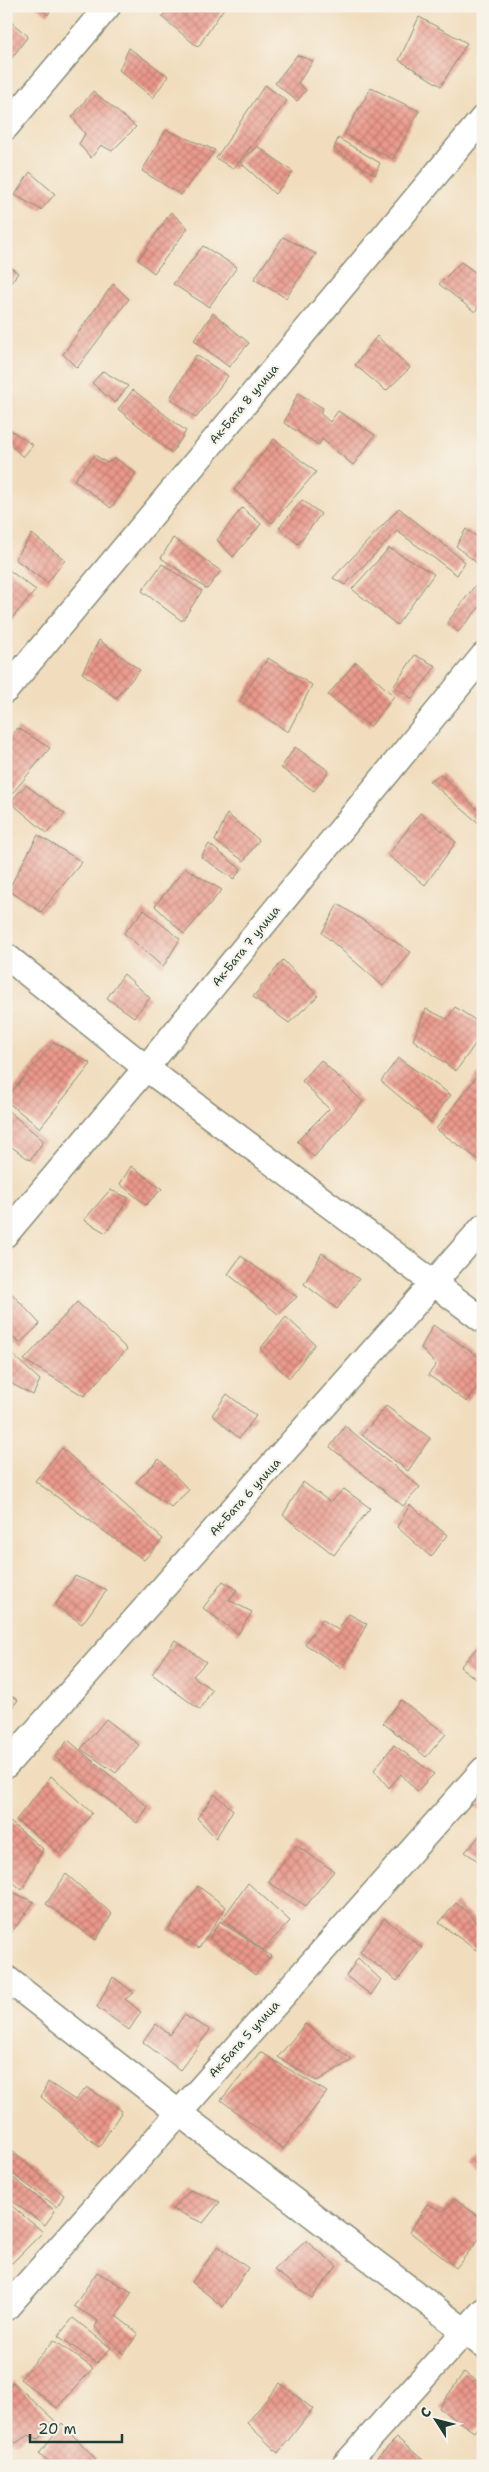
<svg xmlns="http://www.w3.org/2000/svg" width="489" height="2472" font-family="'Shantell Sans',sans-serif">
	<defs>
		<pattern id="building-cross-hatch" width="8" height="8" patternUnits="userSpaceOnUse" patternTransform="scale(1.25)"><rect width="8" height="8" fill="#eb988a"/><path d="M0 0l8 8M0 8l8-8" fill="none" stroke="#be7d72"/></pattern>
	</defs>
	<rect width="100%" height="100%" fill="#f7f3e8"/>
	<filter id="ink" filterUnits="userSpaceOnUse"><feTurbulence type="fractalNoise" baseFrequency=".02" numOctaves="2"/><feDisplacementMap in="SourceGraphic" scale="10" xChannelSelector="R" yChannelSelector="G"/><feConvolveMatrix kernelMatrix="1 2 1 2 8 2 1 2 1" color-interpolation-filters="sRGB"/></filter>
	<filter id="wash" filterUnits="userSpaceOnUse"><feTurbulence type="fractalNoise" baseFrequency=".0096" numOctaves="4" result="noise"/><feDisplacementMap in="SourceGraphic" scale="20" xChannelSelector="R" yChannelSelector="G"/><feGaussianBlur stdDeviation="1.12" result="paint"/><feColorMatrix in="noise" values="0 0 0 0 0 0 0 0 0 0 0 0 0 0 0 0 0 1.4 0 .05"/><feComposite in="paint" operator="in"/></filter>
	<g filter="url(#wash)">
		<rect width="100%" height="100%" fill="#f1ddbd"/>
		<g id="blocks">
			<g fill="url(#building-cross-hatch)">
				<path d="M36 6H52L48 15Z"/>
				<path d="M169 6H221L224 8 198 47 162 17Z"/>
				<path d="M419 17 467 43 441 86 399 60Z"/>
				<path d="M6 18 28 36 6 66Z"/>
				<path d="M129 48 168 76 153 98 119 70Z"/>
				<path d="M297 55 313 61 298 83 306 90 297 101 275 83Z"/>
				<path d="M265 85 287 101 233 169 216 158Z"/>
				<path d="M371 88 419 111 393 159 344 134Z"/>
				<path d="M93 91 136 127 112 151 101 145 91 158 79 144 85 134 72 117Z"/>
				<path d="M166 130 215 150 181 195 142 171Z"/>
				<path d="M338 138 380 163 375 175 334 149Z"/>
				<path d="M257 146 293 172 275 194 240 162Z"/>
				<path d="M30 172 55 194 41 210 15 195Z"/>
				<path d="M171 212 188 228 154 273 138 260Z"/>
				<path d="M283 237 316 254 286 298 254 279Z"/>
				<path d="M203 246 237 267 209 307 173 284Z"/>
				<path d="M461 262 483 278V300L475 312 439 284Z"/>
				<path d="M6 264 18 273 6 289Z"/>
				<path d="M113 284 129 299 77 368 63 354Z"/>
				<path d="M213 313 249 343 229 367 194 340Z"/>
				<path d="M377 336 410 368 386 391 355 365Z"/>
				<path d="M196 355 228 376 196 418 170 398Z"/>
				<path d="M103 371 128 386 115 403 92 383Z"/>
				<path d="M133 390 186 431 172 453 118 409Z"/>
				<path d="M298 393 323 408 320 413 330 422 338 411 375 435 353 465 322 439 319 445 284 423Z"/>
				<path d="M9 429 33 445 23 457 6 441V432Z"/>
				<path d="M274 439 316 472 272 523 234 490Z"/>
				<path d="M95 455 107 463 115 458 136 473 111 508 74 480Z"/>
				<path d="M302 500 321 514 298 544 279 528Z"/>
				<path d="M242 508 261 524 233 557 217 540Z"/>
				<path d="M399 508 465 562 457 575 397 531 345 585 333 578Z"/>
				<path d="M466 529 483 541V568L456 546Z"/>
				<path d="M32 534 65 560 47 583 15 559Z"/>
				<path d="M173 538 221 571 207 589 161 558Z"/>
				<path d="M389 548 434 574 397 625 352 589Z"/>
				<path d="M162 564 202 591 182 621 142 591Z"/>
				<path d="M6 568 36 590 7 624 6 623Z"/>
				<path d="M483 575V603L458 632 447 623Z"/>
				<path d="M99 640 140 670 116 698 82 673Z"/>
				<path d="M415 655 436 666 412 699 394 686Z"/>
				<path d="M268 658 312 685 288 732 240 701Z"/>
				<path d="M356 662 394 696 370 727 328 695Z"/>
				<path d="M18 728 50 748 10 796 6 792V741Z"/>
				<path d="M295 747 329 771 314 791 281 768Z"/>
				<path d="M441 774 483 815 481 825 429 781Z"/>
				<path d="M26 785 65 814 47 833 10 802Z"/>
				<path d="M420 813 456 842 425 885 388 855Z"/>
				<path d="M227 814 259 840 244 861 215 841Z"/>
				<path d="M38 835 82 862 41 912 8 890Z"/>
				<path d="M209 844 241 869 234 879 201 857Z"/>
				<path d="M185 868 222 890 184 934 155 906Z"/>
				<path d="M338 904 411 952 383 986 322 933Z"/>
				<path d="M144 910 180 939 163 967 124 933Z"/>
				<path d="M283 960 318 996 289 1023 253 997Z"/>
				<path d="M124 974 150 998 134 1017 107 998Z"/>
				<path d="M455 1007 483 1025V1033L456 1071 413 1040 426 1009 447 1019Z"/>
				<path d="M54 1042 91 1064 40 1128 6 1101V1098Z"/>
				<path d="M398 1058 451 1095 430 1122 381 1081Z"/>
				<path d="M321 1060 363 1102 314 1157 297 1141 329 1109 302 1081Z"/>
				<path d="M483 1068V1161L482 1162 436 1129Z"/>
				<path d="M6 1109 44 1141 30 1160 6 1143Z"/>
				<path d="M131 1166 162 1189 146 1205 120 1184Z"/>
				<path d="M110 1190 129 1198 106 1233 84 1220Z"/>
				<path d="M322 1253 359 1279 337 1309 304 1284Z"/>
				<path d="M241 1256 297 1297 278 1314 228 1274Z"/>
				<path d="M6 1287 40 1324 20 1343 6 1332Z"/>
				<path d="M77 1302 127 1349 84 1396 24 1360Z"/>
				<path d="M286 1317 315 1344 289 1378 260 1349Z"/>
				<path d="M433 1325 483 1360V1380L467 1402 428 1375 436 1365 421 1348Z"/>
				<path d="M6 1349 40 1380 33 1395 10 1383 6 1385Z"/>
				<path d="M227 1394 256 1416 239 1438 212 1415Z"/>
				<path d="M386 1406 430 1438 408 1471 362 1435Z"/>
				<path d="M345 1426 420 1487 403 1506 330 1447Z"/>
				<path d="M62 1448 163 1539 144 1560 35 1481Z"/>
				<path d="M159 1459 189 1490 171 1507 136 1482Z"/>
				<path d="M303 1482 330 1502 344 1489 370 1508 334 1555 283 1515Z"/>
				<path d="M410 1505 447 1535 431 1557 397 1527Z"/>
				<path d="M75 1576 107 1590 82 1624 55 1605Z"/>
				<path d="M223 1581 237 1590 229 1600 252 1612 238 1634 203 1608Z"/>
				<path d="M349 1614 367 1624 342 1668 305 1644 322 1619 338 1630Z"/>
				<path d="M175 1640 206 1662 193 1676 212 1690 200 1710 152 1674Z"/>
				<path d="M483 1641V1684L460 1667Z"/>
				<path d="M6 1693 18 1700 6 1715Z"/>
				<path d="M401 1700 446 1734 426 1757 383 1723Z"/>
				<path d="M106 1719 139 1745 116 1773 81 1749Z"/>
				<path d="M68 1740 148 1807 137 1823 55 1757Z"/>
				<path d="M394 1745 434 1774 417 1791 401 1774 389 1788 374 1770Z"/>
				<path d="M51 1776 92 1813 60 1854 16 1820Z"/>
				<path d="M215 1794 233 1810 216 1838 197 1818Z"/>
				<path d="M483 1799V1810L477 1806Z"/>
				<path d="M10 1822 43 1849 22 1890 6 1876V1829Z"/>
				<path d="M483 1832V1860L481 1863 465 1852Z"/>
				<path d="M296 1845 334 1871 306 1906 268 1882Z"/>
				<path d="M66 1874 112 1914 96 1940 46 1904Z"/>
				<path d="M248 1883 290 1921 263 1950 222 1919Z"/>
				<path d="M198 1886 226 1907 199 1948 168 1930Z"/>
				<path d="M6 1889 34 1902 6 1940Z"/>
				<path d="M456 1903 483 1927V1941L476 1950 439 1923Z"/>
				<path d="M384 1918 422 1948 397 1981 360 1952Z"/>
				<path d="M220 1921 271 1956 255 1975 209 1938Z"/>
				<path d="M358 1958 381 1980 371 1995 346 1976Z"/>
				<path d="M113 1977 134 1993 125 1999 141 2012 129 2030 97 2007Z"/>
				<path d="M184 2015 210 2030 180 2070 143 2042 156 2024 170 2035Z"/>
				<path d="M305 2024 352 2060 317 2081 278 2057Z"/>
				<path d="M260 2052 327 2092 283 2149 221 2100Z"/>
				<path d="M48 2082 75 2100 87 2087 122 2111 99 2147 41 2097Z"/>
				<path d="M6 2146 64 2195 57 2207 6 2169Z"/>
				<path d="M483 2152V2171L474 2163Z"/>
				<path d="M6 2172 55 2211 45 2225 6 2197Z"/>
				<path d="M190 2190 220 2202 203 2223 172 2209Z"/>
				<path d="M454 2199 483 2219V2234L456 2268 410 2232 427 2204 443 2211Z"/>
				<path d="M6 2201 43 2232 12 2263 6 2258Z"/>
				<path d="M306 2241 337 2266 312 2298 274 2270Z"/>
				<path d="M218 2246 248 2268 223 2307 192 2282Z"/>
				<path d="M97 2272 132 2292 116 2316 138 2333 124 2354 95 2327 98 2321 74 2306Z"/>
				<path d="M73 2318 111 2348 97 2363 58 2336Z"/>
				<path d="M54 2340 93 2368 57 2408 20 2379Z"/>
				<path d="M464 2372 483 2385V2423L474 2432 439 2408Z"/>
				<path d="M13 2382 55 2421 38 2439 28 2435 16 2443 6 2437V2418L8 2416 6 2414V2389Z"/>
				<path d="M280 2383 313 2409 278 2453 247 2423Z"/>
				<path d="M62 2424 96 2459 90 2466H53L39 2454Z"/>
				<path d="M397 2438 430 2466 370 2465Z"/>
			</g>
		</g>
	</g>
	<g filter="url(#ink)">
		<use href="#blocks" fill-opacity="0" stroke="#888d78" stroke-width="1"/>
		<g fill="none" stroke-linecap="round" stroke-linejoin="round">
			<defs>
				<g id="minor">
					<path d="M6 127 108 6"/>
					<path d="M6 690 483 118"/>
					<path d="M6 956 146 1068 483 1320"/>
					<path d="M6 1234 146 1068 483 656"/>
					<path d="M6 1765 483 1227"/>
					<path d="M6 1978 179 2113 483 2345"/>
					<path d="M6 2308 483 1770"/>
					<path d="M344 2466 483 2311"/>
				</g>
			</defs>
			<use href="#minor" stroke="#888d78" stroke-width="28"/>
			<use href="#minor" stroke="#fff" stroke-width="25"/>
		</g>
	</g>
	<g text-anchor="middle" stroke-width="4.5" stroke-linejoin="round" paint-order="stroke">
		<g font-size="12" fill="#1f3d34" stroke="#f7f3e8">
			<text transform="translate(244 404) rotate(-50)" y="4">Ак-Бата 8 улица</text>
			<text transform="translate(246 946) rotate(-51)" y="4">Ак-Бата 7 улица</text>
			<text transform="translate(245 1497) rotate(-48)" y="4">Ак-Бата 6 улица</text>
			<text transform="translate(244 2039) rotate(-48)" y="4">Ак-Бата 5 улица</text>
		</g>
	</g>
	<rect width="489" height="2472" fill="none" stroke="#f7f3e8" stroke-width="25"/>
	<g transform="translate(436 2420) rotate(306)" stroke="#f7f3e8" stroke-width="4" paint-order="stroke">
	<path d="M0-4L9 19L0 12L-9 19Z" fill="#1f3d34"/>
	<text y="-8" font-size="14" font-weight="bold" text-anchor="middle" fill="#1f3d34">С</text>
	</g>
	<path d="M30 2434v8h92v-8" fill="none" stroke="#1f3d34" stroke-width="2.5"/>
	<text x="38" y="2434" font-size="15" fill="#1f3d34" stroke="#f7f3e8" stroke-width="4" paint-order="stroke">20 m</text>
</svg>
